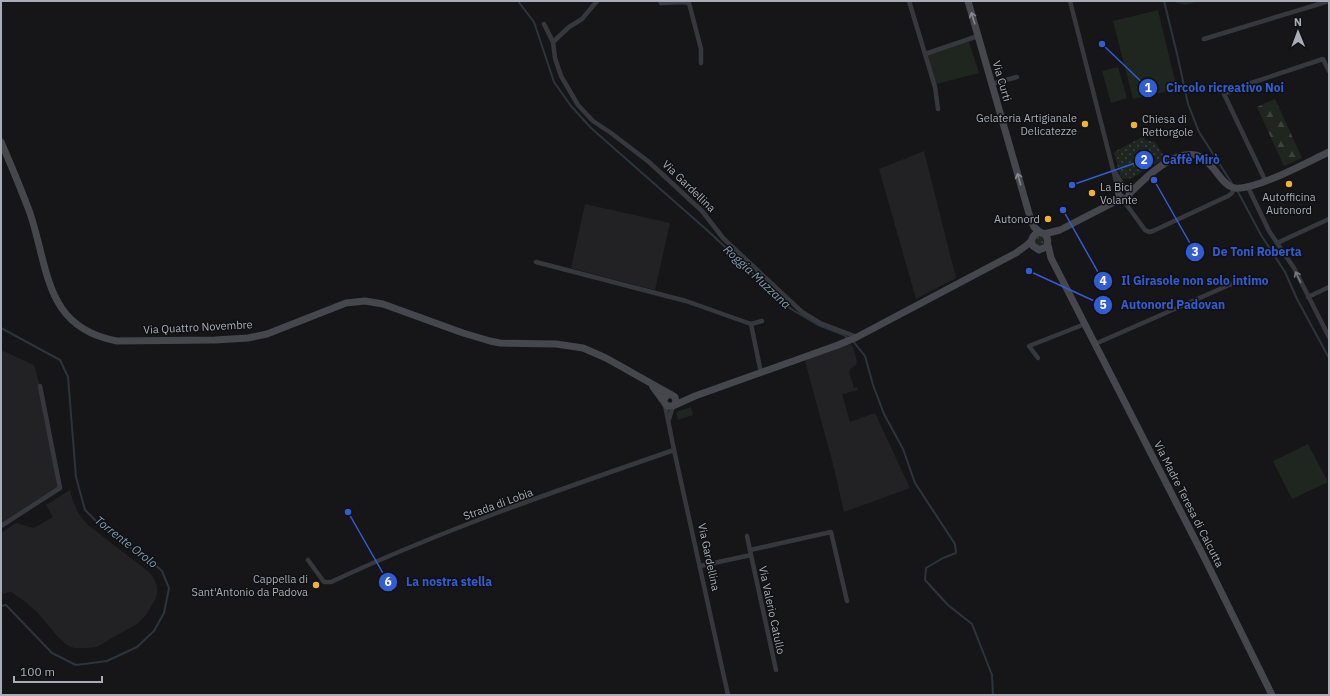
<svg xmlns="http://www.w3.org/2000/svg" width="1330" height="696" font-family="'IBM Plex Sans',sans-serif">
	<defs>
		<pattern id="grass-dots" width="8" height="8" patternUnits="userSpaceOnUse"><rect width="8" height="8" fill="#1e261f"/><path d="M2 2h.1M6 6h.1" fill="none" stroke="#3c433d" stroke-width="1.8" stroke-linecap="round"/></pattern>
		<pattern id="forest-firs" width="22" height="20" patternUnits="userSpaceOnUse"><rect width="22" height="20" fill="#1e261f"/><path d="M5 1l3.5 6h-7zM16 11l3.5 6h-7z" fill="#3c433d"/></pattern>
	</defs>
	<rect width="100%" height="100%" fill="#161618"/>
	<g fill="#222225">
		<path d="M924 151 956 278 916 299 879 169Z"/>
		<path d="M585 204 670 223 655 290 571 268Z"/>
		<path d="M850 344 853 347 857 361 856 365 851 368 849 372 854 388 857 387 858 390 842 394 850 422 875 413 910 488 844 512 834 468 805 361 814 355Z"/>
		<path d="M1 350 34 365 40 386 62 489 1 527Z"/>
		<path d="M70 490 72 498 78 513 88 525 149 572 153 577 157 586V594L155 600 146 615 137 624 105 642 97 647 88 648H74L67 645 58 637 37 612 23 600 11 592 1 594V533L16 523 34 528 53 517 46 505Z"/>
	</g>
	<g fill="url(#grass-dots)">
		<path d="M1144 136 1145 140 1155 142 1165 158 1132 178 1124 179 1120 175 1114 152Z"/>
		<path d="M1035 236H1043L1046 244 1038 248 1033 239Z"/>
	</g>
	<path fill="url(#forest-firs)" d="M1275 99 1302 158 1284 166 1257 107Z"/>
	<g fill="#1e261f">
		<path d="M1174 1H1199L1185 5 1174 2Z"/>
		<path d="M1158 10 1177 89 1133 99 1113 21Z"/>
		<path d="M969 42 979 73 933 85 926 54Z"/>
		<path d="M1118 67 1127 98 1111 103 1102 71Z"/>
		<path d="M691 407 693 415 678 420 676 412Z"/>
		<path d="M1308 444 1328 482 1292 499 1273 461Z"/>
	</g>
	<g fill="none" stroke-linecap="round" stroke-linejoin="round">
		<g stroke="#2c353c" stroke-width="2">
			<path d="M518 1 534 22 554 82 571 106 591 128 708 231 791 309 818 325 844 335 849 339"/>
			<path d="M1164 1 1178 58 1188 104 1199 132 1233 185"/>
			<path d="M1237 190 1261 235 1285 272 1297 299 1329 358"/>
			<path d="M1 328 60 360 68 377 76 477 85 510 100 525 120 541 150 560 162 571 169 588 164 613 154 631 137 647 107 661 76 665 52 653 6 605 1 606"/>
			<path d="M853 341 865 356 873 385 884 414 903 449 915 483 955 544 956 553 943 558 926 568 925 580 948 605 972 624 992 675 993 695"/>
		</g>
		<g stroke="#37383d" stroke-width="4.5">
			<path d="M660 1 661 3 683 2 689 3 701 49V63"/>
			<path d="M909 1 935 87 938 109"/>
			<path d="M1070 1 1119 193"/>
			<path d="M544 24 553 42 555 58 561 76 578 105 593 121 611 133 649 162 702 211 723 238 802 312 820 323 857 337"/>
			<path d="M1204 39 1329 1"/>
			<path d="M553 42 569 27 582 19 597 1"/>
			<path d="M925 54 978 36"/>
			<path d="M991 84 1017 77"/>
			<path d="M1115 172 1124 187"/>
			<path d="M1266 182 1224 94 1242 86 1323 59 1329 71"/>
			<path d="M1248 187 1269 231 1294 268 1329 337"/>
			<path d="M1125 199 1126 204 1145 230 1149 232 1153 231 1228 196 1232 193 1234 188"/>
			<path d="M1277 243 1329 219"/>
			<path d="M536 262 686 301 751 324"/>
			<path d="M1308 297 1329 287"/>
			<path d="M1095 344 1245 278"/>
			<path d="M1038 358 1029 346 1085 324"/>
			<path d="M761 373 751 324 762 321"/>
			<path d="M665 405 674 450 728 695"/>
			<path d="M669 419 673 406"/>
			<path d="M1 526 60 488 40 386"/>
			<path d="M750 550 831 532 847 601"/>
			<path d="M751 555 776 670"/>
			<path d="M308 560 324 582H331C442 530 558 490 674 450"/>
			<path d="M700 566 751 555 747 536"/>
		</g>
		<g stroke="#45474d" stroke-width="7">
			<path d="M968 1 1030 217 1034 227 1041 233"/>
			<path d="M1 142C11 165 21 189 30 213 49 270 45 328 117 341L215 340 248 338 267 334 346 303 365 301 383 304 463 333 490 341 500 343 556 344 583 348 606 358 670 394"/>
			<circle cx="1124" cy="193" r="5.5"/>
			<path d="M1130 193C1145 178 1176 147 1199 156 1205 158 1209 164 1213 168 1219 175 1226 187 1235 188 1255 191 1309 161 1329 152"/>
			<path d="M1044 234 1060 230 1122 198"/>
			<path d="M1048 245 1051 258 1205 559 1272 695"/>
			<path d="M653 387 667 406H673L676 402 675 397 670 394 666 396 664 400"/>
			<path d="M675 405 695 396 838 345 857 337 1016 253C1021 249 1028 245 1031 241 1033 237 1033 235 1037 233 1046 230 1050 240 1046 247L1039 250 1033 246 1031 241"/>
		</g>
	</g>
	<defs><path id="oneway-shaft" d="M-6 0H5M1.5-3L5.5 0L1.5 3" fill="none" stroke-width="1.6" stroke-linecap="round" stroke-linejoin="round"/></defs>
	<g stroke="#858993">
		<use href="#oneway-shaft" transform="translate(973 18) rotate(-107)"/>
		<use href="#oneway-shaft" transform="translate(1019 179) rotate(-106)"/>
	</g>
	<use stroke="#757881" href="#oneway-shaft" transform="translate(1298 277) rotate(-116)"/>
	<g fill="#f2b134" stroke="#111113" stroke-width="1.5">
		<circle cx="1085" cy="124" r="4"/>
		<circle cx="1134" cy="125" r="4"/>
		<circle cx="1289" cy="184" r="4"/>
		<circle cx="1092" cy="193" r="4"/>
		<circle cx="1048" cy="219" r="4"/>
		<circle cx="316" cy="585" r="4"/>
	</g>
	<g text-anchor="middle" stroke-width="3" stroke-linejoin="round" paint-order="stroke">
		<g font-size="11" fill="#a8adb8" stroke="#111113">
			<text transform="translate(1002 81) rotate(74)" y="4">Via Curti</text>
			<text transform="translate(689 186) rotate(44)" y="4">Via Gardellina</text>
			<text transform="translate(198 327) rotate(-3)" y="4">Via Quattro Novembre</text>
			<text transform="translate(498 504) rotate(-20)" y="4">Strada di Lobia</text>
			<text transform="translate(1189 504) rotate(63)" y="4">Via Madre Teresa di Calcutta</text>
			<text transform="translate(709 557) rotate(78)" y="4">Via Gardellina</text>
			<text transform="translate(772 610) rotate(78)" y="4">Via Valerio Catullo</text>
		</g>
		<g font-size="11" fill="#a8adb8" stroke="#111113" text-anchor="end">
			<text x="1077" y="122">Gelateria Artigianale<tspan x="1077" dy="13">Delicatezze</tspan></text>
			<text x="1142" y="123" text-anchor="start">Chiesa di<tspan x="1142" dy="13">Rettorgole</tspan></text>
			<text x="1100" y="191" text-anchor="start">La Bici<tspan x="1100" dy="13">Volante</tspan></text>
			<text x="1289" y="201" text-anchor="middle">Autofficina<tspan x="1289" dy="13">Autonord</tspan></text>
			<text x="1040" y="223">Autonord</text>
			<text x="308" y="583">Cappella di<tspan x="308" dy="13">Sant'Antonio da Padova</tspan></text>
		</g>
		<g font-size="12" font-style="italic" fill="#7f9bb3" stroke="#111113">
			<text transform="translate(757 277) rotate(43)" y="4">Roggia Muzzana</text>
			<text transform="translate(126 542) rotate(38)" y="4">Torrente Orolo</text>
		</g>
	</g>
	<path fill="none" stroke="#325cd3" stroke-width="1.5" d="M1102 44L1148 88M1072 185L1144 160M1154 180L1195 252M1063 210L1103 281M1029 271L1103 305M348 512L388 582"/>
	<g fill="#325cd3" stroke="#111113" stroke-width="1.5">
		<circle cx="1102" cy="44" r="4"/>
		<circle cx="1072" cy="185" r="4"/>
		<circle cx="1154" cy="180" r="4"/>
		<circle cx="1063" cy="210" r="4"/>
		<circle cx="1029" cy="271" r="4"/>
		<circle cx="348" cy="512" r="4"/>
		<circle cx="1148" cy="88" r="10"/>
		<circle cx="1144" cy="160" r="10"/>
		<circle cx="1195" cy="252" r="10"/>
		<circle cx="1103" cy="281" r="10"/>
		<circle cx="1103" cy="305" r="10"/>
		<circle cx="388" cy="582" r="10"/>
	</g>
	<g font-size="12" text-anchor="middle" font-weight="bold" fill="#fff">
		<text x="1148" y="92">1</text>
		<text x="1144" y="164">2</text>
		<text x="1195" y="256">3</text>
		<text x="1103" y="285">4</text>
		<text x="1103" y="309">5</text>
		<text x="388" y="586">6</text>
	</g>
	<g font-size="12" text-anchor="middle" font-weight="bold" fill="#325cd3" stroke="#111113" stroke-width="3" stroke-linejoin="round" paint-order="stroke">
		<text x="1225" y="92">Circolo ricreativo Noi</text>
		<text x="1191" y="164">Caffè Mirò</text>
		<text x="1257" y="256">De Toni Roberta</text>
		<text x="1195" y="285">Il Girasole non solo intimo</text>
		<text x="1173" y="309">Autonord Padovan</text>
		<text x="449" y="586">La nostra stella</text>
	</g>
	<rect width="1330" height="696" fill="none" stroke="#a8adb8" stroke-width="4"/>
	<g transform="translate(1298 32) rotate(359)" stroke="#111113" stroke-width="3" paint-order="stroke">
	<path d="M0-3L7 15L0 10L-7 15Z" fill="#a8adb8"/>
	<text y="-6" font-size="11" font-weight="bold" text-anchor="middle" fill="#a8adb8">N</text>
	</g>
	<path d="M14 676v6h88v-6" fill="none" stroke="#a8adb8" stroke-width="2"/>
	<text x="20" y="676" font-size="12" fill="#a8adb8" stroke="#111113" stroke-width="3" paint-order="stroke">100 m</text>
</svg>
